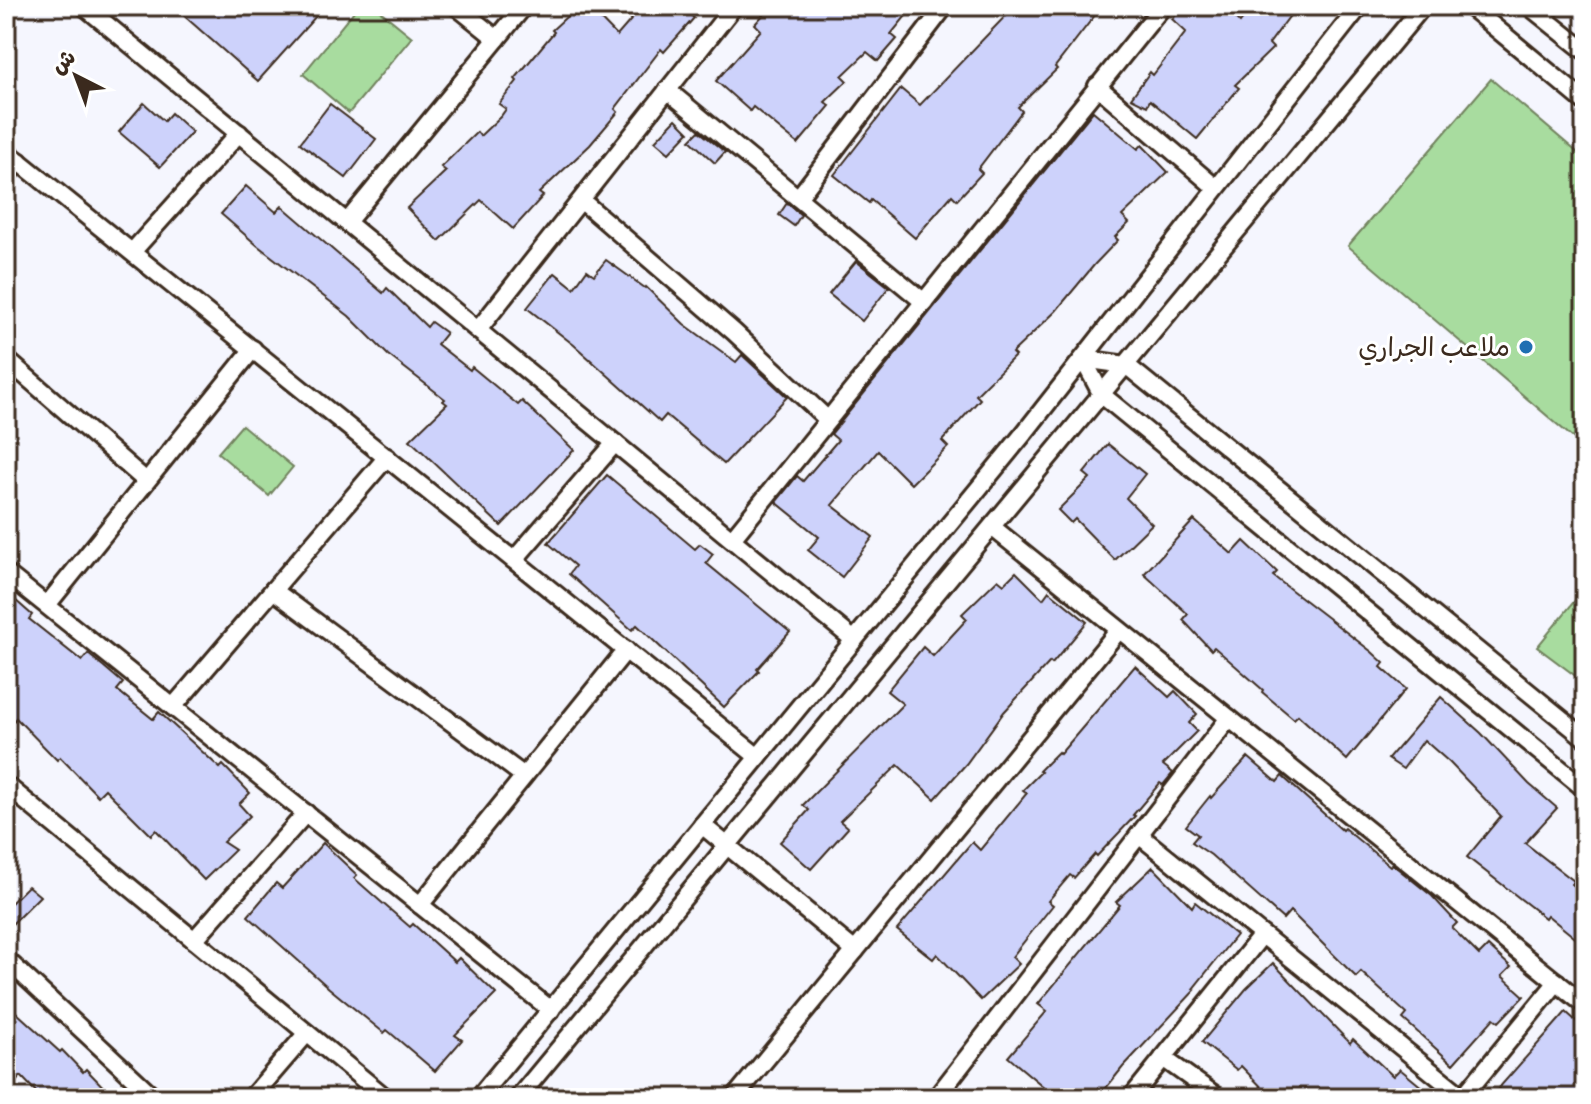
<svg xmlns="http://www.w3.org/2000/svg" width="1591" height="1104" font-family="Pangolin,'Playpen Sans Arabic',sans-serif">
	<rect width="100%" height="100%" fill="#f5f6fe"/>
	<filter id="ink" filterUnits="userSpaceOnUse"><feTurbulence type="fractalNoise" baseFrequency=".0125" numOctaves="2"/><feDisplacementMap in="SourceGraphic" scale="16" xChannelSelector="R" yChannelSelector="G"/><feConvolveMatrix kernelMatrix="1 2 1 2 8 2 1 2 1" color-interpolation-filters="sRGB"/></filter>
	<g filter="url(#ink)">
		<g fill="#a8dc9f" stroke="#72835e" stroke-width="2">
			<path d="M358 6H374L412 37 349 113 303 74Z"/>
			<path d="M1491 79 1585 159V448L1348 246Z"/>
			<path d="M242 425 293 467 269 496 218 453Z"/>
			<path d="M1585 588V683L1537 647Z"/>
		</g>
		<g fill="#cdd2fb" stroke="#3b2a1e" stroke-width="2">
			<path d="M173 6H325L258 81Z"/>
			<path d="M578 6H588L617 36 643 6H680L694 18 664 52 661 49 615 109 618 112 590 145 539 193 543 196 513 229 481 200 439 241 407 208 446 171 441 167 477 132 480 136 501 116 506 109 499 104 517 81 515 79 554 32 552 30Z"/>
			<path d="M771 6H914L891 34 897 39 878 61 867 52 842 76 847 81 825 102 830 106 798 144 753 107 750 111 716 81 761 30 755 24Z"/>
			<path d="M1015 6H1102L1055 67 1057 69 1018 107 1022 111 978 169 982 173 957 200 952 195 915 238 871 200 869 203 834 175 901 89 920 105Z"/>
			<path d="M1186 6H1224L1240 23 1253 6H1297L1269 44 1273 48 1235 85 1239 88 1197 139 1150 100 1147 106 1131 98 1150 72 1153 75 1186 32 1172 19Z"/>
			<path d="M144 103 164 121 171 113 192 132 160 167 119 132Z"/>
			<path d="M330 104 376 139 346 178 300 143Z"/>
			<path d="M1093 111 1138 149 1142 145 1168 172 1122 216 1129 223 1115 237 1118 240 1095 264 1056 311 1012 353 1015 356 976 395 980 399 942 441 948 447 911 484 878 451 832 505 873 537 842 577 808 550 819 537 776 502 797 476 803 481 838 440 831 434Z"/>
			<path d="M676 119 689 132 669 153 655 141Z"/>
			<path d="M699 131 725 152 715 163 690 140Z"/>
			<path d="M246 186 276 212 282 206 383 293 387 288 427 327 431 322 446 333 437 344 470 370 472 367 518 405 522 401 574 450 501 526 410 440 447 404 443 401 445 399 388 355 349 316 258 246 221 214Z"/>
			<path d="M787 203 801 215 794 226 779 215Z"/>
			<path d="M606 260 645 288 646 287 684 324 736 362 742 355 787 397 724 464 666 415 660 422 574 345 527 308 555 273 574 288 587 270 594 275Z"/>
			<path d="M856 261 889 287 862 321 829 294Z"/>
			<path d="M1108 444 1145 474 1126 498 1152 524 1115 560 1075 519 1071 523 1058 510 1090 478 1084 473Z"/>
			<path d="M607 475 695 549 700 544 713 554 706 563 790 632 757 669 759 671 724 707 637 625 632 630 569 574 575 566 548 543Z"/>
			<path d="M1194 520 1232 554 1244 541 1277 572 1273 576 1372 652 1384 663 1381 667 1406 689 1347 760 1298 715 1294 719 1262 692 1263 690 1214 647 1211 650 1183 620 1188 614 1144 574Z"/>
			<path d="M1016 572 1043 599 1049 591 1087 622 1052 664 1050 662 1004 712 966 764 935 799 898 765 840 821 848 828 811 869 780 842 809 810 803 805 903 704 887 691 923 647 933 656 967 619 962 614 998 579 1004 584Z"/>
			<path d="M6 592 32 615 29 619 82 661 88 654 103 666 123 683 117 690 153 719 159 712 220 768 223 765 250 793 239 804 250 816 223 842 235 850 204 880 156 830 151 835 105 789 98 796 60 757 57 760 16 718 6 730Z"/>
			<path d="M1135 666 1169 697 1175 691 1197 714 1189 723 1197 731 1163 765 1173 773 1163 785 1160 783 1133 815 1135 816 1097 856 1095 854 1074 878 1070 875 1048 901 1053 905 1012 957 1019 964 981 1000 937 954 933 959 897 930 972 842 980 850 1027 793 1023 790 1041 772 1039 771 1058 752 1060 754Z"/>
			<path d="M1441 697 1481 733 1529 784 1557 808 1525 843 1574 881 1572 884 1585 894V946L1547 915 1545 918 1467 857 1501 816 1449 762 1424 740 1403 769 1388 759Z"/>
			<path d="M1248 757 1277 782 1282 776 1342 830 1344 828 1390 866 1392 864 1432 896 1457 923 1452 928 1479 955 1488 946 1511 967 1502 976 1524 996 1499 1022 1494 1018 1453 1064 1403 1019 1407 1014 1361 972 1356 977 1290 911 1283 919 1211 855 1192 842 1198 835 1186 826 1210 796 1211 798Z"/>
			<path d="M323 843 357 875 354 878 380 901 410 927 413 924 455 962 459 958 496 994 455 1035 462 1040 435 1071 387 1030 384 1033 329 988 248 916 276 883 282 888Z"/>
			<path d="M1153 867 1192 907 1195 902 1236 935 1193 989 1195 990 1123 1067 1098 1098H1057L1008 1057 1047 1011 1038 1004 1120 905 1116 902Z"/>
			<path d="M28 886 40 896 6 930V908Z"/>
			<path d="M1273 963 1350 1043 1353 1039 1393 1076 1400 1069 1435 1098H1272L1241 1066 1237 1070 1202 1042 1246 989Z"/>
			<path d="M6 1003 60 1052 62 1050 83 1072 86 1069 114 1098H42L21 1076 6 1093Z"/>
			<path d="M1566 1012 1585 1029V1098H1490Z"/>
		</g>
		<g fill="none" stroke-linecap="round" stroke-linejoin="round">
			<defs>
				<g id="minor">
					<path d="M84 6 854 640"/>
					<path d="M456 6 497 39"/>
					<path d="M1469 6 1585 102"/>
					<path d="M1529 6 1585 51"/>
					<path d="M1097 86 1216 188"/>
					<path d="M667 90 924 302"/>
					<path d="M6 151 758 757"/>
					<path d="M6 176 19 161"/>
					<path d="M798 198 945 6"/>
					<path d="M582 201 734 332 828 420"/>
					<path d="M347 222 524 6"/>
					<path d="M132 252 239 133"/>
					<path d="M478 330 734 6"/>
					<path d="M6 359 146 481"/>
					<path d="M1083 359 1102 395 1585 789"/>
					<path d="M1083 359 1126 365 1585 738"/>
					<path d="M992 527 1585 1005"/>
					<path d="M732 539 1163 6"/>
					<path d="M514 560 615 443"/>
					<path d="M6 573 551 1010"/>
					<path d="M273 590 524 776"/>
					<path d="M47 605 253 349"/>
					<path d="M173 707 387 457"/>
					<path d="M6 785 386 1098"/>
					<path d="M702 825 855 951"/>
					<path d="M1139 835 1463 1097"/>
					<path d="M420 905 626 650"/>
					<path d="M194 940 306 813"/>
					<path d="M6 959 155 1098"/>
					<path d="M1163 1058 1219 1098"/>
					<path d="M251 1098 307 1033"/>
					<path d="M478 1098 1025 432 1360 6"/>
					<path d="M518 1098 1423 6"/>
					<path d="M734 1098 1119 630"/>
					<path d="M936 1098 1229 718"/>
					<path d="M1131 1098 1262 935"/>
					<path d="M1462 1098 1557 982"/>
				</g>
			</defs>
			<use href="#minor" stroke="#3b2a1e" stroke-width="22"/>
			<use href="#minor" stroke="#fff" stroke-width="16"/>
		</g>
	</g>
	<circle fill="#1f6fb2" stroke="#fff" stroke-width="3" cx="1526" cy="347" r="8"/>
	<g text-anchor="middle" stroke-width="6" stroke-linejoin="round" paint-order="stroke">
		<g font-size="26" fill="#3b2a1e" stroke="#fff" text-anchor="end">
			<text x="1510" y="356">ملاعب الجراري</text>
		</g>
	</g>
	<rect width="1591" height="1104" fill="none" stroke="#fff" stroke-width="32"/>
	<rect x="16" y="16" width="1559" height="1072" fill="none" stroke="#3b2a1e" stroke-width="3" filter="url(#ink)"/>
	<g transform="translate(76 76) rotate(318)" stroke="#ffffff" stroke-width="6" paint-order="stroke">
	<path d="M0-6L14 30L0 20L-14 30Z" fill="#3b2a1e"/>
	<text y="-12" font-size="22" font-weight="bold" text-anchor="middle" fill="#3b2a1e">ش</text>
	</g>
</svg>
